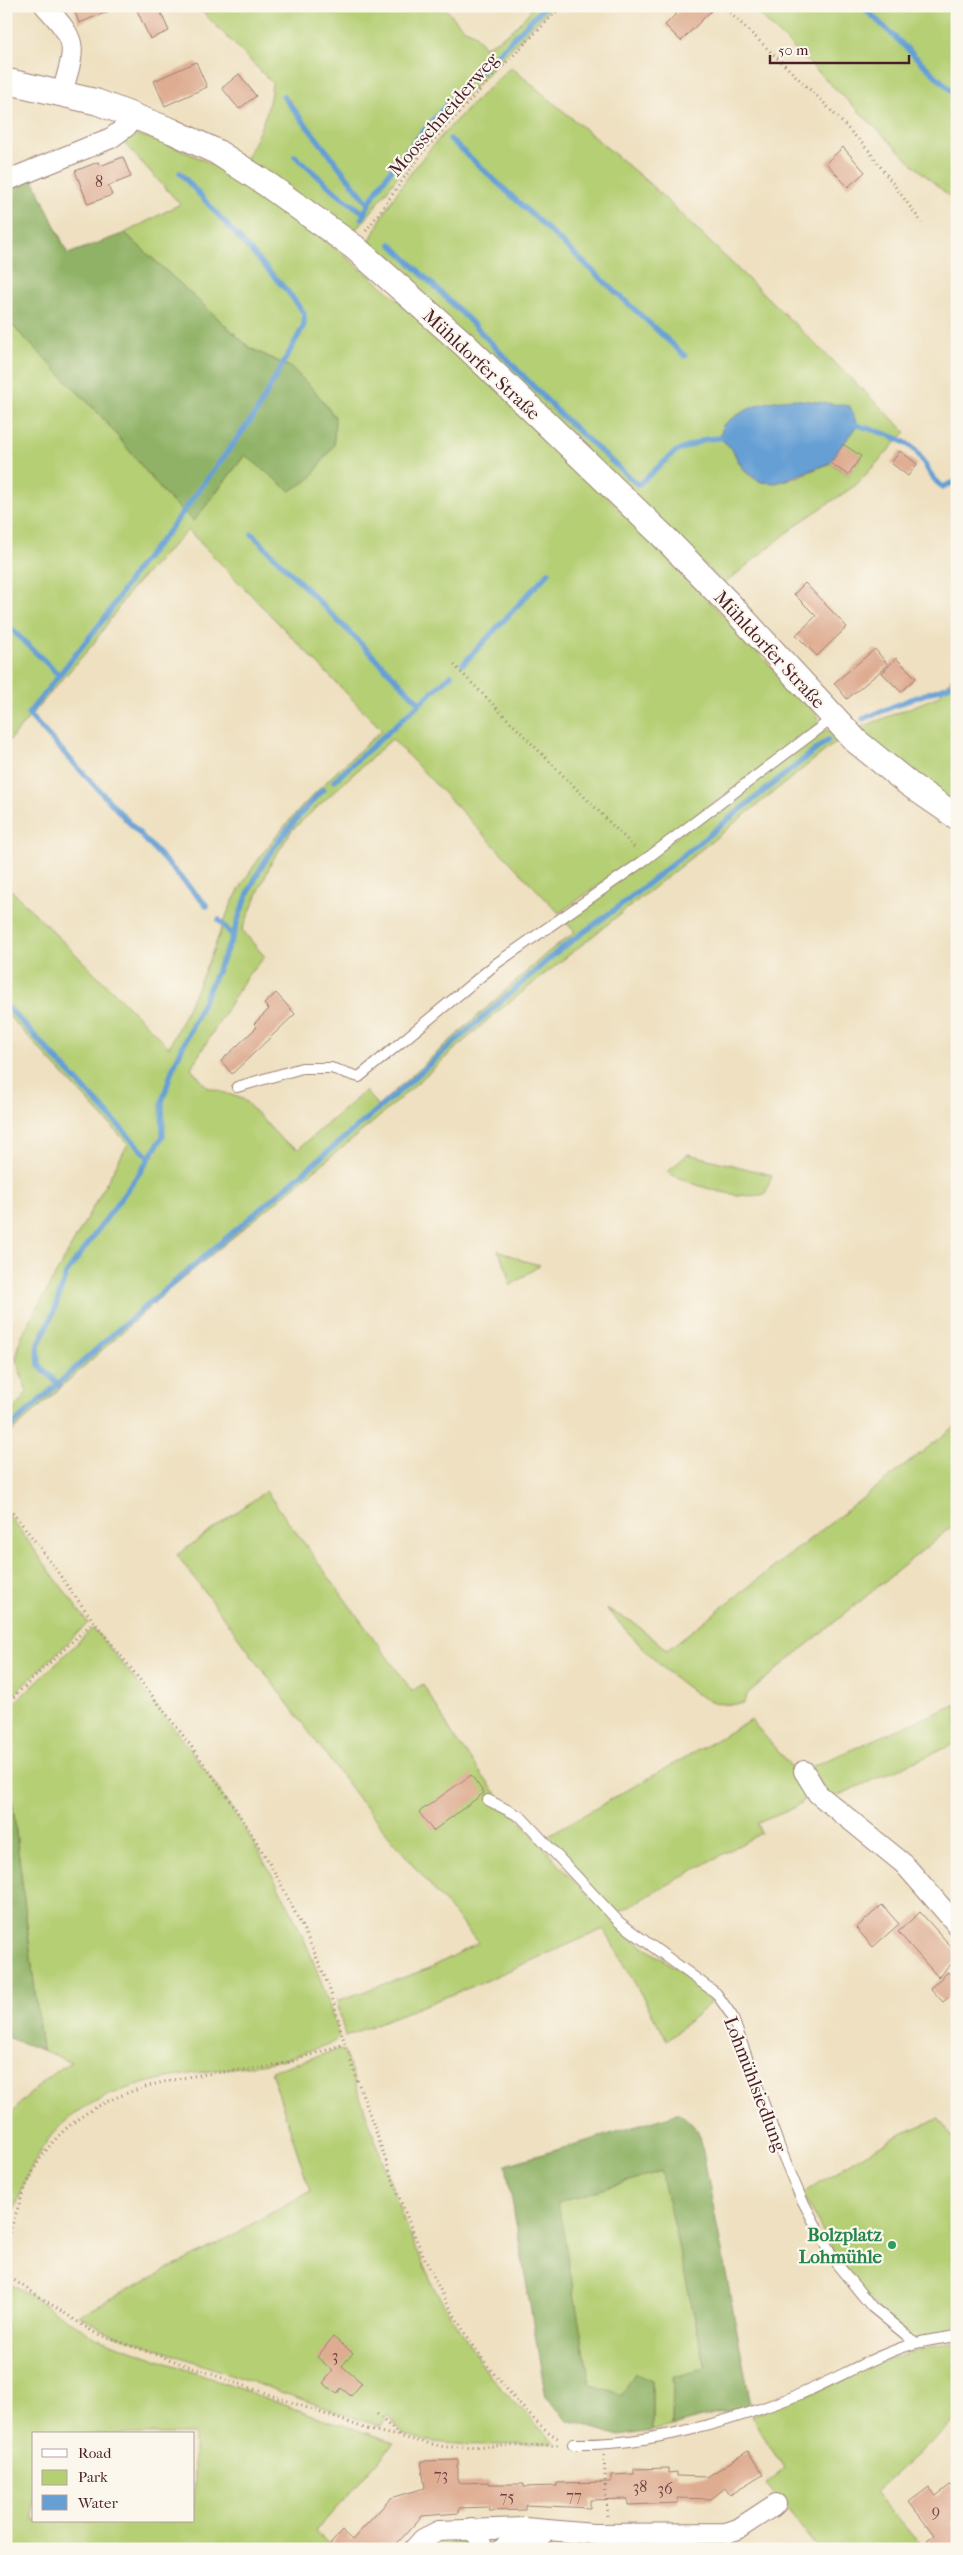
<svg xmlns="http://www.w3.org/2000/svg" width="963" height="2555" font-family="'IM FELL French Canon',serif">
	<rect width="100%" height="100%" fill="#fbf7ec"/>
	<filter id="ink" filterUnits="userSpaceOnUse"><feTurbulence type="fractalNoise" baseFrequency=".02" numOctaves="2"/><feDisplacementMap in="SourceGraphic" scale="10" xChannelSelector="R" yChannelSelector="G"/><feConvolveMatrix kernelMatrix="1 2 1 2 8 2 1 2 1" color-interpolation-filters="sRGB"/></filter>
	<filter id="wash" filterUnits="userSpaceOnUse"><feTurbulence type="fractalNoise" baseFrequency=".0096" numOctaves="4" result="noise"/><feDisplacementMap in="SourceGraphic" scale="20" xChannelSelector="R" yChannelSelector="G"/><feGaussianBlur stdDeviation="1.12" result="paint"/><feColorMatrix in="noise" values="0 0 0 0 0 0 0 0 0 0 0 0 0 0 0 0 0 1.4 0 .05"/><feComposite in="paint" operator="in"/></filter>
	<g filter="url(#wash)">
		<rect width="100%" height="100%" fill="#eee0c0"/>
		<g fill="#b5cf74" stroke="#807750" fill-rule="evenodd">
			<path d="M197 6H443L463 28 474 33 484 47C508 36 517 27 534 6H552L425 139 365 220 355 230H350L245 160C258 135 270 112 272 83Z"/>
			<path d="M750 6H957V203L917 168Z"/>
			<path d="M511 67 650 184 906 432 856 485 799 523 724 584 367 248C396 177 456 118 511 67ZM857 425 843 444 861 457 848 475 830 463C804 473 766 498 743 469 739 463 735 455 732 449Z"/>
			<path d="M134 134C218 153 311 228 377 282 535 415 676 566 818 716L819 723 674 833 559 913 392 739 292 830 272 861 242 930 265 957 247 976 191 1068 207 1087 243 1099 283 1141 298 1149 365 1091 378 1106 547 953 575 932 563 919 823 731 828 730 840 739 491 1017 378 1118 164 1294 6 1437V1421L27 1392 16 1359 21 1337 128 1144 6 1013V885L169 1047C184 1016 199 985 212 953 219 936 225 917 233 901 269 832 326 781 382 730L188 530 132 588 93 644 6 744V319L101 416 167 497 194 521 245 455 335 417 314 390 292 368 250 348 125 233 180 204 123 142Z"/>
			<path d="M957 675V809L855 730 939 696 953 676Z"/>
			<path d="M688 1154 772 1175 765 1194C739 1201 691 1185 667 1172Z"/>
			<path d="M498 1250 524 1261 540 1265 510 1286 508 1272Z"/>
			<path d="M957 1425V1522L748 1693 743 1704C735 1704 724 1705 716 1703 675 1689 637 1640 606 1609L633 1622 667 1650Z"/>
			<path d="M266 1491 412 1691 423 1684 455 1739 492 1788 567 1874 634 1940 706 1988 716 1998 667 2040 604 1929 471 1987 345 2036 337 2001 430 1968 478 1943 361 1802 177 1555Z"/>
			<path d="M6 1511 88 1623 6 1702Z"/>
			<path d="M93 1628C198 1755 295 1876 339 2038L335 2042C312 2049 290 2059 266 2063 193 2075 82 2078 40 2152 24 2179 15 2207 6 2237V2121L25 2098 56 2071 71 2062 42 2050 6 1749V1711Z"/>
			<path d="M957 1704V1743L830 1799 811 1767Z"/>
			<path d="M751 1720 801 1778 809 1793C803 1808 773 1816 758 1823L761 1833 617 1913 545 1837Z"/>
			<path d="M337 2050 344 2051 404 2221 436 2292 490 2376 554 2443C518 2444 433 2450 403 2433 397 2429 392 2420 388 2415L381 2427 103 2330 79 2315 215 2245 310 2191 271 2071Z"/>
			<path d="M939 2119 957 2144V2336L916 2343 852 2284 802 2194C847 2165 888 2136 939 2119Z"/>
			<path d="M662 2171 706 2369 673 2377 672 2426 652 2431V2380L622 2395 590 2384 557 2202Z"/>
			<path d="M6 2280 95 2337 321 2418 395 2442 316 2531 335 2549H6ZM34 2434H194V2521H34Z"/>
			<path d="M957 2342V2419L875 2492 924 2549H819L766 2484 784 2469 751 2416C818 2388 884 2354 957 2342Z"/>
			<path d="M470 2538 475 2549H423L430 2541Z"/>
		</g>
		<g fill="#90b266" stroke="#6d6848">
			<path d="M32 177 68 254 125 233 250 348 292 368 314 390 335 417 334 445 310 479 290 491 245 455 194 521 167 497 101 416 6 319V187Z"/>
			<path d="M6 1749 42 2050 6 2037Z"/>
			<path d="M680 2113 699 2131 751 2405 672 2426 673 2377 706 2368 661 2171 558 2203 590 2384 622 2395 635 2374 652 2380V2431L619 2436 568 2420 546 2398 506 2165Z"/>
		</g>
		<path fill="#659fd4" stroke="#585f80" d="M793 399 850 406 857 425 830 463 776 483 761 482 744 470 732 449 720 438 723 425C747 407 763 401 793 399Z"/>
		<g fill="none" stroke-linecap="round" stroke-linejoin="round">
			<g stroke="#659fd4" stroke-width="5.5">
				<path d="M862 6 957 96"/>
				<path d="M473 79 545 6"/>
				<path d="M283 96 368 203"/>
				<path d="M450 139 685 356"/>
				<path d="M295 156 339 195 364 213"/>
				<path d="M180 173 288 292 304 313V325L256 413 172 527 136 570 107 615 28 714 207 906"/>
				<path d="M362 218C382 172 423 134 455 95"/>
				<path d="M391 244 467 318 566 420 638 485 675 452 706 439 720 438"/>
				<path d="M857 425C874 431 901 436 915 450 925 461 930 479 943 487L957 481"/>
				<path d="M252 534 420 703"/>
				<path d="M6 624 59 675"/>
				<path d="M463 664 549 572"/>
				<path d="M863 719 909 700 957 683"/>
				<path d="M334 781 451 675"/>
				<path d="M219 920 233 936"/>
				<path d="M6 1005 149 1158"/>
				<path d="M59 1385 39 1365 38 1345 53 1314 66 1274 143 1168 163 1136 162 1102 172 1070 233 936C251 872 278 836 323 790"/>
				<path d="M6 1431 113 1334 397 1093 558 951 621 905 828 740"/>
			</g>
		</g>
		<g id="blocks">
			<g fill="#deac91">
				<path d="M73 6H119V7L79 23Z"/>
				<path d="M135 6H158L169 31 150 39Z"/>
				<path d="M684 6H716L681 41 665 25Z"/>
				<path d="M196 62 207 87 165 106 154 81Z"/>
				<path d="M239 74 256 96 239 109 222 88Z"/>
				<path d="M843 147 865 172 848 187 826 163Z"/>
				<path d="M123 157 131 177 108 186 112 195 88 204 75 171 98 162 100 166Z"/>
				<path d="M843 444 861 456 848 475 830 463Z"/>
				<path d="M900 451 917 464 908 476 891 463Z"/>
				<path d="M805 583 847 627 817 656 796 635 816 616 794 594Z"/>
				<path d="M875 649 888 665 847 699 834 683Z"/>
				<path d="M896 658 916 678 901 692 882 673Z"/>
				<path d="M276 993 295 1014 232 1074 221 1061 257 1027 254 1024 269 1009 264 1004Z"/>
				<path d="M471 1775 484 1793 433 1831 419 1812Z"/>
				<path d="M882 1905 899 1924 873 1947 856 1928Z"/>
				<path d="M920 1912 957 1953V1959L938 1977 898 1932Z"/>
				<path d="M948 1972 957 1982V1990L943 2002 930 1988Z"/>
				<path d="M333 2337 353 2353 342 2366 362 2383 351 2396 341 2388 337 2394 323 2383 333 2371 317 2357Z"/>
				<path d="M748 2451 763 2475 730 2495 725 2488 711 2499 678 2498V2503L628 2505V2499L590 2500V2508L525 2505V2510L489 2511V2507L459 2508V2513L422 2516 392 2549H326L342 2531 352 2540 391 2498 425 2488 421 2461 458 2460V2483L489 2482V2484H524V2487L557 2486V2483L611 2482V2475L634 2474V2469L669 2468V2473L677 2472V2476L707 2477Z"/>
				<path d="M950 2485 957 2494V2517L950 2523 957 2532V2543L950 2549H934L927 2540 934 2535 909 2502 929 2487 936 2496Z"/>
			</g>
		</g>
	</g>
	<g filter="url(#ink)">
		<use href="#blocks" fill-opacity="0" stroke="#9c8076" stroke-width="1"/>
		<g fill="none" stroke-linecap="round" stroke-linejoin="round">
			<defs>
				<g id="service">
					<path d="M237 1087 302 1068H331L359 1077 497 963 646 859 833 718"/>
					<path d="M488 1800 521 1817 619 1922 716 1993 732 2016 779 2146 801 2198 836 2263 872 2307 916 2343"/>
					<path d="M573 2444C646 2446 730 2422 798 2395 837 2379 875 2355 916 2343 929 2340 943 2338 957 2336"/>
				</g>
				<g id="minor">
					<path d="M45 6C80 43 75 47 62 93"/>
					<path d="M6 181 111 138 126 127 134 116"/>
					<path d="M804 1771 818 1794 904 1864 957 1925"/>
					<path d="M471 2529 478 2536 483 2549"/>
					<path d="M414 2549 423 2539 439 2531 465 2530 525 2528 593 2534 726 2533 738 2529 776 2504"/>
					<path d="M502 2549 522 2539 543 2536"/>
				</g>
				<path id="tertiary" d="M6 81 97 102 172 131 217 152 268 185 354 247 464 344 664 537 730 605 856 741 909 784 957 817"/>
			</defs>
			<use href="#service" stroke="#9c8076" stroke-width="12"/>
			<use href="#minor" stroke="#9c8076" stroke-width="22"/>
			<use href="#tertiary" stroke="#9c8076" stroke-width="27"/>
			<g stroke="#9c8076" stroke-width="3" stroke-dasharray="1 4" stroke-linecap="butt">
				<path d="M723 6 824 103 869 151 922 223"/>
				<path d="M366 231 423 152 489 80 562 6"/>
				<path d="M454 665 637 850"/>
				<path d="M6 1505C39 1543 65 1585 96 1624 163 1710 233 1793 284 1890 299 1921 316 1953 328 1985 335 2004 339 2024 345 2044 354 2073 366 2103 376 2132 407 2224 442 2313 505 2387 521 2406 539 2428 561 2440"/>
				<path d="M6 1704 93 1622"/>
				<path d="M6 2242C17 2212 26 2177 45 2152 87 2094 165 2078 231 2071 245 2069 259 2069 273 2066 297 2061 321 2051 345 2044"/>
				<path d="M6 2275 95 2333 367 2429 401 2437"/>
				<path d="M377 2414 401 2437 445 2447 560 2445"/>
				<path d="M604 2455 607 2517"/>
			</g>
			<use href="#service" stroke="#fff" stroke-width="10"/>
			<use href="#minor" stroke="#fff" stroke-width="20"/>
			<use href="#tertiary" stroke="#fff" stroke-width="25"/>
		</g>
	</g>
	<circle fill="#2e9e5b" stroke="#fbf7ec" stroke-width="2" cx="892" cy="2245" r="5"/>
	<g text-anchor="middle" stroke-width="4.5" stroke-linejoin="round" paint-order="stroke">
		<g font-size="16" fill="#6f4244">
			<text x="99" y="187">8</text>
			<text x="335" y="2361">3</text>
			<text x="441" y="2480">73</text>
			<text x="640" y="2492">38</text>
			<text x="665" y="2494">36</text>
			<text x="574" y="2501">77</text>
			<text x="507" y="2502">75</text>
			<text x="936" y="2516">9</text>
		</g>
		<g font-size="19" fill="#4a1f2b" stroke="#fbf7ec">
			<text transform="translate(443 114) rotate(-49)" y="7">Moosschneiderweg</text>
			<text transform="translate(482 364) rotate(43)" y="7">Mühldorfer Straße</text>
			<text transform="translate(770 649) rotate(47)" y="7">Mühldorfer Straße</text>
			<text transform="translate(756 2084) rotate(69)" y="7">Lohmühlsiedlung</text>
		</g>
		<g font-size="19" font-weight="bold" fill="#27864d" stroke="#fbf7ec" text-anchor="end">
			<text x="882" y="2241">Bolzplatz<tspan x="882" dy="22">Lohmühle</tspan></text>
		</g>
	</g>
	<rect width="963" height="2555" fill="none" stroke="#fbf7ec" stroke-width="25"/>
	<rect x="32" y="2432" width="162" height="90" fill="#fbf7ec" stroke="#b4a19f"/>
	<rect x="42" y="2449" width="25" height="8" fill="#ffffff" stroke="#b4a19f"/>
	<text x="78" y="2458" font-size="15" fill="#4a1f2b">Road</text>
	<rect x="42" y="2470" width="25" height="15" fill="#b5cf74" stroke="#b4a19f"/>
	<text x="78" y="2482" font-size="15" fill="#4a1f2b">Park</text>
	<rect x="42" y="2495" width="25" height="15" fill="#659fd4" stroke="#b4a19f"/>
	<text x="78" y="2508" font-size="15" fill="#4a1f2b">Water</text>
	<path d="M770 55v8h139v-8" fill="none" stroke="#4a1f2b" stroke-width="2.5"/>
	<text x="778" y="55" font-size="15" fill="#4a1f2b" stroke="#fbf7ec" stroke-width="4" paint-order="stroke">50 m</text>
</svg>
